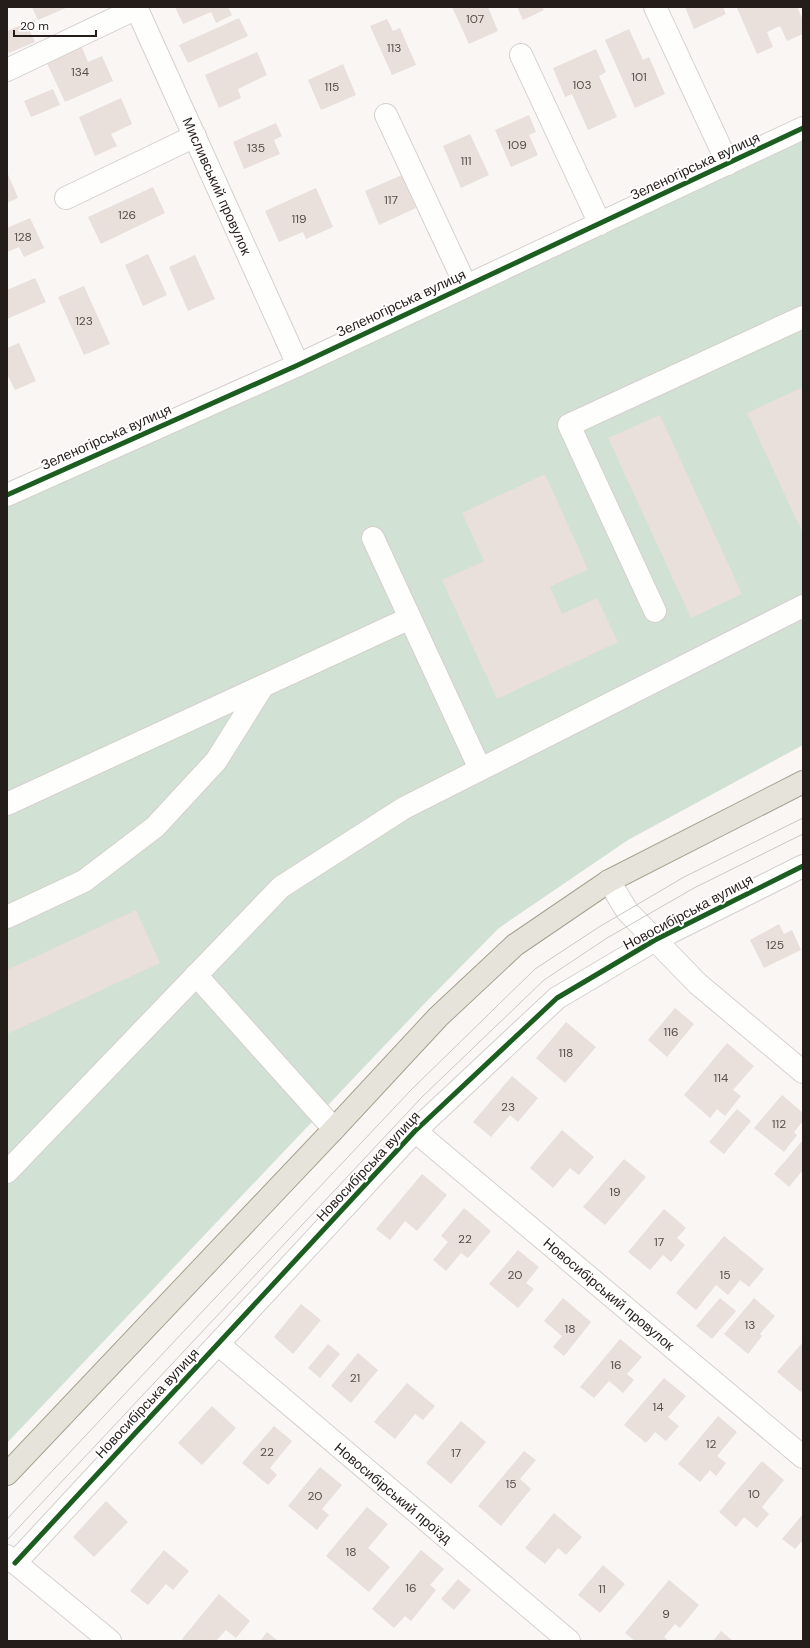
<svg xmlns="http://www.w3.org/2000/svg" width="810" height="1648" font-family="'DM Sans',sans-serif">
	<rect width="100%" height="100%" fill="#faf6f4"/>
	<path fill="#d1e1d4" d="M803 128V745L628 840 499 928 424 1004 7 1443V495Z"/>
	<g fill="#e9dfdb">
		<path d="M32 7H68L38 20Z"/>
		<path d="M175 7H228L232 15 216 23 211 12 183 24Z"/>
		<path d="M452 7H488L498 31 469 44Z"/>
		<path d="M517 7H542L544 10 523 20Z"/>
		<path d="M685 7H723L726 14 694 29Z"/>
		<path d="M739 7H797L803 20V34L787 41 780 26 767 32 773 47 757 54 737 8Z"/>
		<path d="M239 18 248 36 188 63 179 45Z"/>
		<path d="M387 19 393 31 400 28 416 65 392 75 370 26Z"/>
		<path d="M26 23 35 42 9 53 7 48V31Z"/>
		<path d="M629 29 643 60 649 57 665 94 635 108 605 40Z"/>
		<path d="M80 43 88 62 102 56 113 81 65 102 45 59Z"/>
		<path d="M596 49 606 72 599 76 617 117 588 130 572 94 565 97 553 68Z"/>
		<path d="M257 52 267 75 238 89 241 98 219 108 205 75Z"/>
		<path d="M343 64 356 95 321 110 308 80Z"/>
		<path d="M53 89 60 105 31 117 24 101Z"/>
		<path d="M121 98 132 124 111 134 117 146 95 156 79 117Z"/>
		<path d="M529 115 536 132 529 135 538 155 511 167 495 130Z"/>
		<path d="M276 123 282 136 274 140 280 154 244 169 233 142Z"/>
		<path d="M470 134 489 175 461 188 443 146Z"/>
		<path d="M7 172 18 198 7 203Z"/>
		<path d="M402 175 416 208 379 225 365 191Z"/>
		<path d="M153 187 165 213 101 244 88 217Z"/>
		<path d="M316 188 333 227 306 239 303 232 279 242 265 211Z"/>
		<path d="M30 218 44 248 24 257 19 247 7 252V228Z"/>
		<path d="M148 254 167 295 143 306 125 265Z"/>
		<path d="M195 255 215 299 188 311 169 267Z"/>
		<path d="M35 278 46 302 7 319V290Z"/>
		<path d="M84 286 110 344 84 355 58 297Z"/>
		<path d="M19 343 36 381 15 390 7 374V348Z"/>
		<path d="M803 387V534L747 413Z"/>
		<path d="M660 415 742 594 691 618 608 438Z"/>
		<path d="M545 474 588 569 550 587 562 614 597 598 618 642 497 699 442 580 484 561 462 513Z"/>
		<path d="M136 910 160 963 7 1034V970Z"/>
		<path d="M779 924 784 934 792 930 801 950 764 968 750 940Z"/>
		<path d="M675 1008 694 1024 667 1057 648 1040Z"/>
		<path d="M566 1022 596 1047 565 1083 536 1058Z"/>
		<path d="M727 1043 754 1066 733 1090 741 1096 725 1116 717 1109 710 1118 684 1095Z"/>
		<path d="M512 1076 538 1098 518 1122 510 1115 491 1137 473 1122Z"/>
		<path d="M782 1095 803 1113V1121L794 1132 797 1135 784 1152 754 1128Z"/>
		<path d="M737 1109 751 1121 724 1154 709 1142Z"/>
		<path d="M562 1130 594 1157 579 1175 570 1168 553 1188 530 1168Z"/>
		<path d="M803 1140V1170L789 1187 774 1174Z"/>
		<path d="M624 1159 646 1177 605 1225 583 1207Z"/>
		<path d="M422 1174 447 1195 417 1231 405 1221 390 1240 376 1229Z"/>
		<path d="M464 1208 491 1231 468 1258 461 1253 446 1271 433 1260 448 1242 441 1236Z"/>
		<path d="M664 1209 686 1228 677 1238 685 1245 671 1262 663 1255 650 1270 628 1252Z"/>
		<path d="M724 1236 764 1269 749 1287 740 1280 728 1295 716 1285 696 1310 676 1293Z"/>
		<path d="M518 1250 539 1267 526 1283 534 1289 518 1308 489 1284Z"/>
		<path d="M563 1298 591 1322 564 1356 553 1347 562 1336 544 1321Z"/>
		<path d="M720 1298 736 1311 712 1339 696 1326Z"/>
		<path d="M754 1298 775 1316 760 1334 762 1336 748 1354 724 1334Z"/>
		<path d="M301 1304 321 1320 293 1354 274 1337Z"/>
		<path d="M620 1339 642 1357 627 1374 634 1380 623 1393 609 1381 594 1398 580 1387Z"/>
		<path d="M803 1342V1389L801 1392 777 1372Z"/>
		<path d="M328 1344 340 1354 320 1378 308 1368Z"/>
		<path d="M358 1353 378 1370 351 1403 331 1386Z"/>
		<path d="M664 1378 686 1396 668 1417 679 1426 666 1441 655 1432 646 1443 624 1425Z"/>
		<path d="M407 1383 435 1406 423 1420 415 1414 395 1439 374 1422Z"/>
		<path d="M212 1406 236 1428 202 1465 178 1443Z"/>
		<path d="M718 1416 737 1432 717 1456 726 1463 716 1476 710 1470 700 1482 678 1464Z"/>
		<path d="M461 1421 486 1442 451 1484 426 1463Z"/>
		<path d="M274 1426 292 1441 270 1468 277 1475 268 1485 242 1463Z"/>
		<path d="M524 1451 536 1460 520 1479 531 1489 501 1526 478 1506Z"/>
		<path d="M762 1461 784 1480 762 1507 769 1514 757 1528 744 1517 736 1527 719 1512Z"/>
		<path d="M320 1467 342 1485 322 1509 329 1515 317 1530 288 1506Z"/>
		<path d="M106 1501 128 1522 94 1557 73 1537Z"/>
		<path d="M367 1507 388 1524 368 1548 390 1567 369 1592 326 1556Z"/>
		<path d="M554 1513 582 1537 566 1555 558 1548 545 1564 525 1548Z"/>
		<path d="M803 1514V1542L802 1541 795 1549 782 1539Z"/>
		<path d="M164 1550 189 1571 173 1590 166 1584 148 1605 130 1591Z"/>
		<path d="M421 1550 444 1569 430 1585 436 1590 411 1621 405 1616 394 1628 372 1609Z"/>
		<path d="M603 1565 625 1584 600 1613 578 1595Z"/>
		<path d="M458 1579 471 1590 454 1610 441 1599Z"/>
		<path d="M669 1580 699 1605 680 1628 675 1624 664 1637 669 1641H635L625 1633Z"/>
		<path d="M219 1594 250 1621 236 1638 226 1630 216 1641H184L182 1639Z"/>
		<path d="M721 1631 733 1641H713Z"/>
		<path d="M267 1632 278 1641H260Z"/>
	</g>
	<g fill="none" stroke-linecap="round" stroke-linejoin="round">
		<defs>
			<g id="minor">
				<path d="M136 7 298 365"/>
				<path d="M655 7 728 164"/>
				<path d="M521 55 600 224"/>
				<path d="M7 70 137 8"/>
				<path d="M386 115 466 286"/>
				<path d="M66 198 195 136"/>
				<path d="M7 495 298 365 803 128"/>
				<path d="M373 538 480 769"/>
				<path d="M655 611 569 425 803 317"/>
				<path d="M7 804 410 618"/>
				<path d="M609 881 627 911 698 984 803 1072"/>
				<path d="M7 917 84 881 155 827 216 761 263 686"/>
				<path d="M196 975 334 1129"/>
				<path d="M415 1131 803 1457"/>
				<path d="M7 1172 281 887 404 808 803 606"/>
				<path d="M218 1344 569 1641"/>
				<path d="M7 1556 110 1641"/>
				<path d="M15 1563 415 1131 557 998 655 940 803 866"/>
			</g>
			<path id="major" d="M7 1474 334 1129 438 1017 515 945 609 881 803 782"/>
		</defs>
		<use href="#minor" stroke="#d5d0cd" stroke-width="24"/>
		<use href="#major" stroke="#a8a190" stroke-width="24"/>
		<use href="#minor" stroke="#fefefd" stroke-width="22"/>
		<use href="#major" stroke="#e6e3da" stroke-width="22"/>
		<g stroke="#cac8c7" stroke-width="1">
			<path d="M7 1519 411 1090 535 969 599 927 684 877 803 818"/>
			<path d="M7 1540 422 1097 544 980 607 938 694 888 803 834"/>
		</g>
		<defs>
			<g id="cycleway">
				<path d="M7 495 298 365 803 128"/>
				<path d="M15 1563 415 1131 557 998 655 940 803 866"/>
			</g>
		</defs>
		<use href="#cycleway" stroke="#fff" stroke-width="8"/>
		<use href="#cycleway" stroke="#1b5e20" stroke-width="5"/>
	</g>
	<g text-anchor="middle" stroke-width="4" stroke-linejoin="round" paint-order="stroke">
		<g font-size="12" fill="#574e4b">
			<text x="475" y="23">107</text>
			<text x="394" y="52">113</text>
			<text x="80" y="76">134</text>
			<text x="639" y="81">101</text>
			<text x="582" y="89">103</text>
			<text x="332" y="91">115</text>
			<text x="517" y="149">109</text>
			<text x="256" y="152">135</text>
			<text x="466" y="165">111</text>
			<text x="391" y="204">117</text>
			<text x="127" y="219">126</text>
			<text x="299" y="223">119</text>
			<text x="23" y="241">128</text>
			<text x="84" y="325">123</text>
			<text x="775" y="949">125</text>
			<text x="671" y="1036">116</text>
			<text x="566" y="1057">118</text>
			<text x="721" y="1082">114</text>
			<text x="508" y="1111">23</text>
			<text x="779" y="1128">112</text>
			<text x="615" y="1196">19</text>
			<text x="465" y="1243">22</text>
			<text x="659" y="1246">17</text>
			<text x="515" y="1279">20</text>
			<text x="725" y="1279">15</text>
			<text x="750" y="1329">13</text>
			<text x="570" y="1333">18</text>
			<text x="616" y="1369">16</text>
			<text x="355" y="1382">21</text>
			<text x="658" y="1411">14</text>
			<text x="711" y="1448">12</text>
			<text x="267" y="1456">22</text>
			<text x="456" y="1457">17</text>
			<text x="511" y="1488">15</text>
			<text x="754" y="1498">10</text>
			<text x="315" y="1500">20</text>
			<text x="351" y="1556">18</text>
			<text x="411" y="1592">16</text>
			<text x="602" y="1593">11</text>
			<text x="666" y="1618">9</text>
		</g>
		<g font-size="14" fill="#251d1a" stroke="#fff">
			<text transform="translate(695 166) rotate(-25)" y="5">Зеленогірська вулиця</text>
			<text transform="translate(217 186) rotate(66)" y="5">Мисливський провулок</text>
			<text transform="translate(401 303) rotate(-25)" y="5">Зеленогірська вулиця</text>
			<text transform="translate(106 437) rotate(-24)" y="5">Зеленогірська вулиця</text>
			<text transform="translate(688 912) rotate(-28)" y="5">Новосибірська вулиця</text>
			<text transform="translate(368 1166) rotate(-47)" y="5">Новосибірська вулиця</text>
			<text transform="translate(609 1294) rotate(40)" y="5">Новосибірський провулок</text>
			<text transform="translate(147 1403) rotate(-47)" y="5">Новосибірська вулиця</text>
			<text transform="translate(393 1493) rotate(40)" y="5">Новосибірський проїзд</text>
		</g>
	</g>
	<rect width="810" height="1648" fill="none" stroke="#251d1a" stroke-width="16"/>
	<path d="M14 30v6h82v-6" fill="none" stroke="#251d1a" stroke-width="2"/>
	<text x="20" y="30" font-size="12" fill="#251d1a" stroke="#ffffff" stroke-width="3" paint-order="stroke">20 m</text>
</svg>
